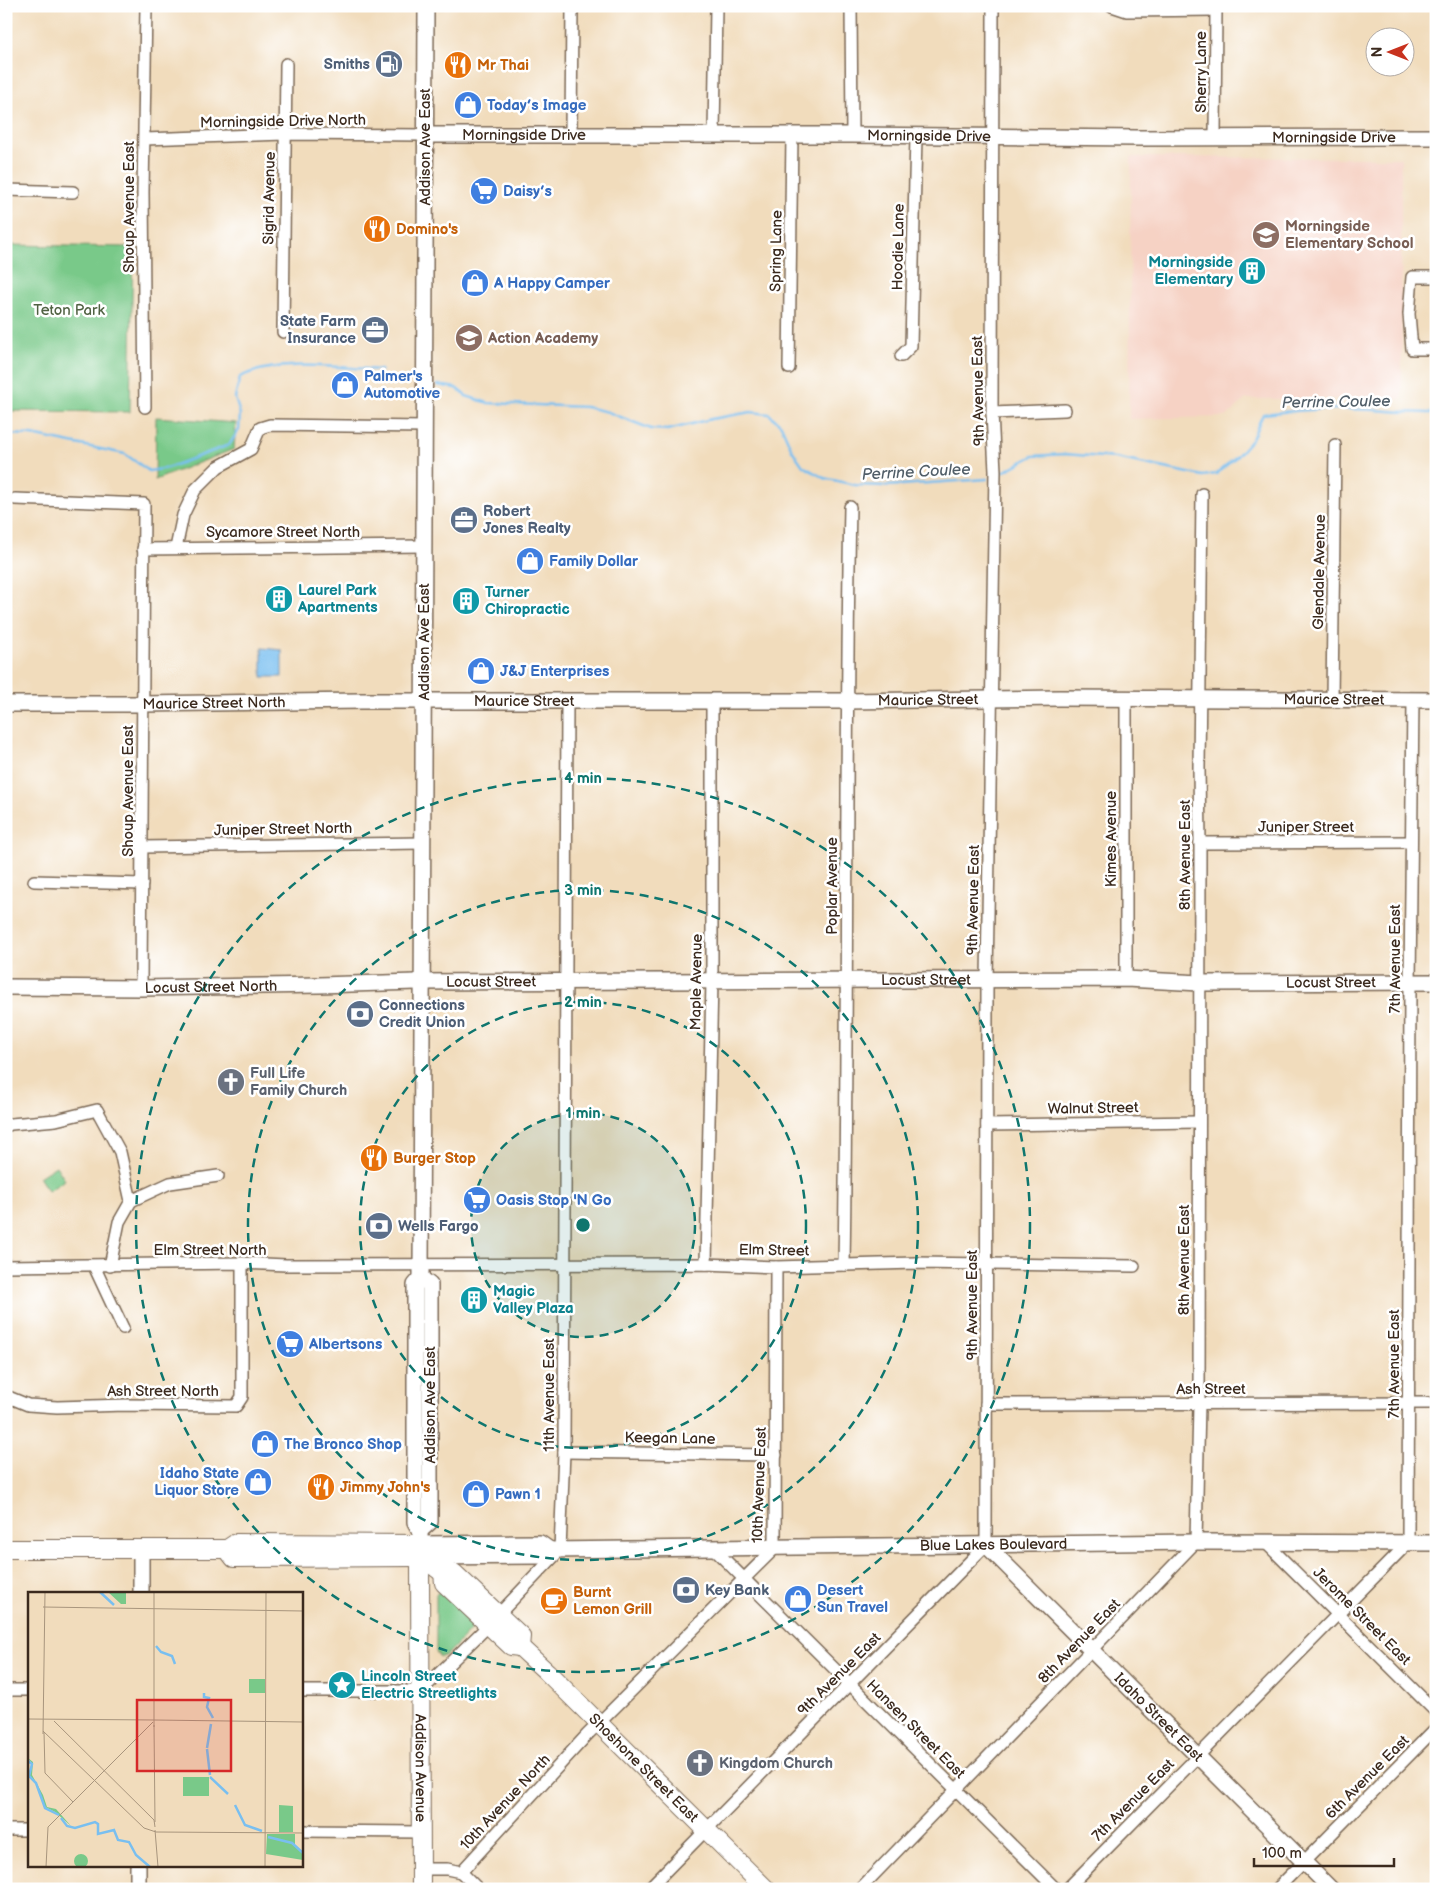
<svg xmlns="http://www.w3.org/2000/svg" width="1442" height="1895" font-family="'Balsamiq Sans',sans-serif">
	<rect width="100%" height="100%" fill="#fff"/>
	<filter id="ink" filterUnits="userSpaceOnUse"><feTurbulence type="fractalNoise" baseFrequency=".02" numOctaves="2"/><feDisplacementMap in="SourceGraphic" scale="10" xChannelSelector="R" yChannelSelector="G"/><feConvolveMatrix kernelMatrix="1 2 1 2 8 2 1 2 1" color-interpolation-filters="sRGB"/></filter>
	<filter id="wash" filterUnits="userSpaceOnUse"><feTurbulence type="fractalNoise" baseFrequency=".0096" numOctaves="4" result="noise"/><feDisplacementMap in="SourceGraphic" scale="20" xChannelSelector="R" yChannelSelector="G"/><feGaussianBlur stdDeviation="1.12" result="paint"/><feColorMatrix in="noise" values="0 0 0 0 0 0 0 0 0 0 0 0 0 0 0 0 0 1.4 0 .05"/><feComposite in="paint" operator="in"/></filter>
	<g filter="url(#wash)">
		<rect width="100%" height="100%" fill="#f1dcbc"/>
		<path fill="#f6d2c4" d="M1131 157 1401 158 1402 399H1246L1226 417 1129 419Z"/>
		<g fill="#79c989" stroke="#5a7a54">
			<path d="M6 245 133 247 130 412 6 411Z"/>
			<path d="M156 417 236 423 234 449 155 480Z"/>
			<path d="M56 1166 65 1180 48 1191 39 1177Z"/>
			<path d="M443 1590 473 1619 474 1626 447 1655 440 1657 436 1652V1594Z"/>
		</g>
		<path fill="#79bff0" stroke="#5a7487" d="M262 648 282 650V677H262Z"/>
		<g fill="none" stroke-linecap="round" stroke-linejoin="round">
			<g stroke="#79bff0" stroke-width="2.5">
				<path d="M438 385 456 388 466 396 488 403 586 407 608 412 651 429 668 430 711 419 751 412 769 414 781 425 792 450 803 466 824 478 855 485 886 486 987 479"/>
				<path d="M6 434 32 435 125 454 149 471 167 468 229 445 239 430 240 414 235 398 240 377C277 358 340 368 381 370"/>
				<path d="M1003 472 1033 456 1064 454 1116 458 1203 476 1216 474 1237 456 1252 439 1263 414C1290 411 1317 409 1344 409 1374 409 1405 413 1436 413"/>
			</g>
		</g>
	</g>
	<g filter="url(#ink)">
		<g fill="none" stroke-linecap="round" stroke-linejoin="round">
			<defs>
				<g id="street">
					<path d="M851 6 852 135"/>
					<path d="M1112 6 1127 11 1216 10"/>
					<path d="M571 134 572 6"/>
					<path d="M714 134 716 6"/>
					<path d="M1215 138 1216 6"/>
					<path d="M145 139 285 134 423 135"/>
					<path d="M6 190 73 192"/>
					<path d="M1436 277H1412L1409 314 1412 349H1436"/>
					<path d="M283 332 286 64"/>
					<path d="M901 356 911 346 916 136"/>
					<path d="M789 368 792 135"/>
					<path d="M145 407 143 192 146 6"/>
					<path d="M992 413 1065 410"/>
					<path d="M15 499 144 504 141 988"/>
					<path d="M176 548 183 515 195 490 218 467 251 449 260 428 270 425 424 427"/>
					<path d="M143 549 424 546"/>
					<path d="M1126 699V979"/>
					<path d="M1332 700 1335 445"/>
					<path d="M1200 843 1411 842"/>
					<path d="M143 847 423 843"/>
					<path d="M34 881 142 884"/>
					<path d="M987 1125 1199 1122"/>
					<path d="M6 1126 11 1124 56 1120 97 1110 120 1152 131 1201 119 1222 110 1266"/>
					<path d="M131 1201 170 1183 218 1176"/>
					<path d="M706 1264 712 981V700"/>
					<path d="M844 1265C848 1012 845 759 850 507"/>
					<path d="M6 1266 242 1263 286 1265 706 1264 776 1267 915 1263 1134 1266"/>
					<path d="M94 1266 123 1328"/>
					<path d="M6 1396 28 1405 57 1407 126 1405 236 1406 242 1397V1263"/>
					<path d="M986 1404 1436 1403"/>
					<path d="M564 1452 776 1455"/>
					<path d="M1266 1543 1436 1712"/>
					<path d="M713 1548 1056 1889"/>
					<path d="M499 1614 560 1550 564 1452 567 701"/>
					<path d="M6 1690H29"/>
					<path d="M301 1691H421L489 1625"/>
					<path d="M6 1830H29"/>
					<path d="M301 1831 421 1832"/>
					<path d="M421 1869H447L461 1872 587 1735 775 1548 776 1267"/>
					<path d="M461 1872 478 1889"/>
					<path d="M648 1889 986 1545 987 980 995 471 992 413 993 6"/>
					<path d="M860 1889 1196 1542 1199 1404 1200 843 1199 768 1202 494"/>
					<path d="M1067 1889 1408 1543 1410 983 1413 700"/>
					<path d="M1277 1889 1436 1728"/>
				</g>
				<g id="secondary">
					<path id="s1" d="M426 6 421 1278 415 1285V1522L420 1531V1557L542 1556 550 1550 1196 1542 1436 1543"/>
					<path id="s2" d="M423 135H852L1137 138 1436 137"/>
					<path id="s3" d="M6 704H143L362 701H847L1059 698 1436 700"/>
					<path id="s4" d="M6 987 141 988 319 985 416 982 1126 979 1200 983 1436 982"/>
					<path d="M420 1531 430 1522V1285L421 1278"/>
					<path d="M420 1544 540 1543 550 1550"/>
					<path id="s5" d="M986 1545 1331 1889"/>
					<path d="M141 1594V1549"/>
					<path d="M138 1866V1889"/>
				</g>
				<g id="primary">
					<path d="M6 1549H227L236 1543 420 1544"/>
					<path d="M227 1549 234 1558 420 1557"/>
					<path id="s6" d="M420 1557 421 1889"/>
					<path d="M435 1567 443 1573H454L521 1636 520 1647"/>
					<path id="s7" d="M443 1573 444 1583 511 1646 520 1647 547 1672 766 1889"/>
				</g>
			</defs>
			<use href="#street" stroke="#7b6855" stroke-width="14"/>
			<use href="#secondary" stroke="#7b6855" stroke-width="18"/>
			<use href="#primary" stroke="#7b6855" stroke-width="20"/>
			<use href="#street" stroke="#fff" stroke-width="11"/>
			<use href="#secondary" stroke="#fff" stroke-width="15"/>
			<use href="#primary" stroke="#fff" stroke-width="18"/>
		</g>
	</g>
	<circle cx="583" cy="1225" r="112" fill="#0f766e" fill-opacity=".12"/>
	<g fill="none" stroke="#0f766e" stroke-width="2.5" stroke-dasharray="9 6">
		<circle cx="583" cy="1225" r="112"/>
		<circle cx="583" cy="1225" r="223"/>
		<circle cx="583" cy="1225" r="335"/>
		<circle cx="583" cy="1225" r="447"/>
	</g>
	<defs>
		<symbol id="fuel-disc" viewBox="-11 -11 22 22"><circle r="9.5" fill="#5c6f8a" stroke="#fff"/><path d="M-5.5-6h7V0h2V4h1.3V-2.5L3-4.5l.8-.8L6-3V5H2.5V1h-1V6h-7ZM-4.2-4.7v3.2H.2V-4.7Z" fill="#fff"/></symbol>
		<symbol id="restaurant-disc" viewBox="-11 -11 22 22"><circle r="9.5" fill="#e8710a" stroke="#fff"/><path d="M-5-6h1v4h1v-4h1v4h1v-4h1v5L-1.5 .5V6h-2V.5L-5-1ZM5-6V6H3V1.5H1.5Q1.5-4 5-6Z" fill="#fff"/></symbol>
		<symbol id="shop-disc" viewBox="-11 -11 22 22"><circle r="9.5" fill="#3f7fe0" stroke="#fff"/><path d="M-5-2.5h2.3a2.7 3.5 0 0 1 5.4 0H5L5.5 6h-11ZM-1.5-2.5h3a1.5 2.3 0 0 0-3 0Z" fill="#fff"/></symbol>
		<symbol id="supermarket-disc" viewBox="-11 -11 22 22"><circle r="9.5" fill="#3f7fe0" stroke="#fff"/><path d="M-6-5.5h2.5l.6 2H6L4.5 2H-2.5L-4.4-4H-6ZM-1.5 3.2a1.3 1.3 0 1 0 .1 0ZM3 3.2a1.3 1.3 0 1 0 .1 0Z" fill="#fff"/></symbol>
		<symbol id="school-disc" viewBox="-11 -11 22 22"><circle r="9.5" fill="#8d6e63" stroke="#fff"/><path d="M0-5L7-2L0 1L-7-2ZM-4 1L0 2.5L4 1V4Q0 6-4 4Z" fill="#fff"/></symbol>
		<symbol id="building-disc" viewBox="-11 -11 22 22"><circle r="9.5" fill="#0f9aa8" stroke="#fff"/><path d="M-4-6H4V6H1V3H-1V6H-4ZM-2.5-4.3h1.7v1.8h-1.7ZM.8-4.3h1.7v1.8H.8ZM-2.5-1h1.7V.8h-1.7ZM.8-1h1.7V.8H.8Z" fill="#fff"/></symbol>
		<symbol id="office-disc" viewBox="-11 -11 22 22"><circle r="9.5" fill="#5c6f8a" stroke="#fff"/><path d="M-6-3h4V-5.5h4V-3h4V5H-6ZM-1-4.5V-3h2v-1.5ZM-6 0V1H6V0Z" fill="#fff"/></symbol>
		<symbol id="bank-disc" viewBox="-11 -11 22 22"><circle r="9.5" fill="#5c6f8a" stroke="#fff"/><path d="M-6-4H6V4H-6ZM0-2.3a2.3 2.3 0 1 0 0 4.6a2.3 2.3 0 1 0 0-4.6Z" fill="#fff"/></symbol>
		<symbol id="church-disc" viewBox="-11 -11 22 22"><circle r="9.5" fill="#6b7280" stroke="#fff"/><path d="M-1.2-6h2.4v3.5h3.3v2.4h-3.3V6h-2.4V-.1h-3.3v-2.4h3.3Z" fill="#fff"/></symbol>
		<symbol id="cafe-disc" viewBox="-11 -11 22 22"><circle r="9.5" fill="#e8710a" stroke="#fff"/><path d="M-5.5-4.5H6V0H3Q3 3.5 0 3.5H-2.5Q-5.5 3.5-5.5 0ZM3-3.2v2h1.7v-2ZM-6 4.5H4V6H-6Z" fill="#fff"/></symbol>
		<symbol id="sight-disc" viewBox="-11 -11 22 22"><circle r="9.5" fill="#0f9aa8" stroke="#fff"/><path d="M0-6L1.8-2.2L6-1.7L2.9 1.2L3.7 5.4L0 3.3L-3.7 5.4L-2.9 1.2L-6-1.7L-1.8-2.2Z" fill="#fff"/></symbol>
	</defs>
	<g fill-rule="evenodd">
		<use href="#fuel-disc" x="373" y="48" width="32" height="32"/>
		<use href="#restaurant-disc" x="442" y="49" width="32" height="32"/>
		<use href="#shop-disc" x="452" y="89" width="32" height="32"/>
		<use href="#supermarket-disc" x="468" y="175" width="32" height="32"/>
		<use href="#restaurant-disc" x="361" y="213" width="32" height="32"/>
		<use href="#school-disc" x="1250" y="219" width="32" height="32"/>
		<use href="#building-disc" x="1236" y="255" width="32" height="32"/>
		<use href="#shop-disc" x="459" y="267" width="32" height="32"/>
		<use href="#office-disc" x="359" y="314" width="32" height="32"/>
		<use href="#school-disc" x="453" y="322" width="32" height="32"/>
		<use href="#shop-disc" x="329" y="369" width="32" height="32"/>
		<use href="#office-disc" x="448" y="504" width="32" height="32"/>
		<use href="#shop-disc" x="514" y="545" width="32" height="32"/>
		<use href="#building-disc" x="263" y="583" width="32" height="32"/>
		<use href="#building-disc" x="450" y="585" width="32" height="32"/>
		<use href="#shop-disc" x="465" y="655" width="32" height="32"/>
		<use href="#bank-disc" x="344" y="998" width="32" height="32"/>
		<use href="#church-disc" x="215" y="1066" width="32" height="32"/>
		<use href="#restaurant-disc" x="358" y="1142" width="32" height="32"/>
		<use href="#supermarket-disc" x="461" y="1184" width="32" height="32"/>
		<use href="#bank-disc" x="363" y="1210" width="32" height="32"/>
		<use href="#building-disc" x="458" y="1284" width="32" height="32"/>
		<use href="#supermarket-disc" x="274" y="1328" width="32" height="32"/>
		<use href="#shop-disc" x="249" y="1428" width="32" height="32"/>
		<use href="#shop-disc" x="242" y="1466" width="32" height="32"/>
		<use href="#restaurant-disc" x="305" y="1471" width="32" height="32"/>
		<use href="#shop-disc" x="460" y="1478" width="32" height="32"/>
		<use href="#bank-disc" x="670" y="1574" width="32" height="32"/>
		<use href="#shop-disc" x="782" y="1583" width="32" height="32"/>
		<use href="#cafe-disc" x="538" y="1585" width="32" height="32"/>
		<use href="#sight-disc" x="326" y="1669" width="32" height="32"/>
		<use href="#church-disc" x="684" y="1747" width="32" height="32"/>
	</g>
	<g text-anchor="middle" stroke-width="5" stroke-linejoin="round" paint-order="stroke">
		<g font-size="15" font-weight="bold" fill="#4e5e75" stroke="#fff" text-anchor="start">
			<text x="370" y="69" text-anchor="end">Smiths</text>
			<text x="356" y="326" text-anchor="end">State Farm<tspan x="356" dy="17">Insurance</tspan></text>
			<text x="483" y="516">Robert<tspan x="483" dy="17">Jones Realty</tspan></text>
			<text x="379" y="1010">Connections<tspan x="379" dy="17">Credit Union</tspan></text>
			<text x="398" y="1231">Wells Fargo</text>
			<text x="705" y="1595">Key Bank</text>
		</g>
		<g font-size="15" font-weight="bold" fill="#c56008" stroke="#fff" text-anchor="start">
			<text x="477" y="70">Mr Thai</text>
			<text x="396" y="234">Domino's</text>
			<text x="393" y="1163">Burger Stop</text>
			<text x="340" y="1492">Jimmy John's</text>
			<text x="573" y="1597">Burnt<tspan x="573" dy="17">Lemon Grill</tspan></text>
		</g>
		<g font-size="15" fill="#3b2a1e" stroke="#fff">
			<text transform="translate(1201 72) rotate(-90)" y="5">Sherry Lane</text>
			<text transform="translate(283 121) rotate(-1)" y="5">Morningside Drive North</text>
			<text dy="5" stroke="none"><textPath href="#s2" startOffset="101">Morningside Drive</textPath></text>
			<text dy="5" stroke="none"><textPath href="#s2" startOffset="506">Morningside Drive</textPath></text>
			<text dy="5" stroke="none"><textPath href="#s2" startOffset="911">Morningside Drive</textPath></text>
			<text transform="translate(425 147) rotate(-90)" y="5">Addison Ave East</text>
			<text transform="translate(269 198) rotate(-89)" y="5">Sigrid Avenue</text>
			<text transform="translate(129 207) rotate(-90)" y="5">Shoup Avenue East</text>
			<text transform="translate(898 247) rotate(-89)" y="5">Hoodie Lane</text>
			<text transform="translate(776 251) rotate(-89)" y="5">Spring Lane</text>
			<text transform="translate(978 391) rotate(-91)" y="5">9th Avenue East</text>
			<text x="283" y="537">Sycamore Street North</text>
			<text transform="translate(1319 572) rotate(-89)" y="5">Glendale Avenue</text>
			<text transform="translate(424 642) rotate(-90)" y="5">Addison Ave East</text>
			<text dy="5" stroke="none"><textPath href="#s3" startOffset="922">Maurice Street</textPath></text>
			<text dy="5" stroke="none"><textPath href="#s3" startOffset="1328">Maurice Street</textPath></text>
			<text dy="5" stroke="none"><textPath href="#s3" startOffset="518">Maurice Street</textPath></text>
			<text dy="5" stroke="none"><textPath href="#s3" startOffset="208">Maurice Street North</textPath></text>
			<text transform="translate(128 791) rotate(-90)" y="5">Shoup Avenue East</text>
			<text x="1306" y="832">Juniper Street</text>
			<text transform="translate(283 829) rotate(-1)" y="5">Juniper Street North</text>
			<text transform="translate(1111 839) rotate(-90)" y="5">Kimes Avenue</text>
			<text transform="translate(1185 855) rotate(-90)" y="5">8th Avenue East</text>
			<text transform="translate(832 886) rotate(-90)" y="5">Poplar Avenue</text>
			<text transform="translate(973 900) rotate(-89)" y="5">9th Avenue East</text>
			<text transform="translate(1395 959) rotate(-90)" y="5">7th Avenue East</text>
			<text dy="5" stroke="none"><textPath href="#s4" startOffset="920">Locust Street</textPath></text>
			<text dy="5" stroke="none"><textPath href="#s4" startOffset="485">Locust Street</textPath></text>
			<text transform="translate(696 982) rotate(-89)" y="5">Maple Avenue</text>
			<text dy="5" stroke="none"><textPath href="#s4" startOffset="1325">Locust Street</textPath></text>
			<text dy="5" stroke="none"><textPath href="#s4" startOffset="205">Locust Street North</textPath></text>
			<text transform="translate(1093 1108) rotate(-1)" y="5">Walnut Street</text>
			<text x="210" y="1255">Elm Street North</text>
			<text transform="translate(774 1250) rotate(1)" y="5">Elm Street</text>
			<text transform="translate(1184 1260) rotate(-90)" y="5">8th Avenue East</text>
			<text transform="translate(972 1305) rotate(-90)" y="5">9th Avenue East</text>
			<text transform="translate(1394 1364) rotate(-90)" y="5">7th Avenue East</text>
			<text x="1211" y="1394">Ash Street</text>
			<text x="163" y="1396">Ash Street North</text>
			<text transform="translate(549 1395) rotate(-90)" y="5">11th Avenue East</text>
			<text transform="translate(430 1405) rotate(-90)" y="5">Addison Ave East</text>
			<text transform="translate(670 1438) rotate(1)" y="5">Keegan Lane</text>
			<text transform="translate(759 1485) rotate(-88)" y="5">10th Avenue East</text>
			<text dy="5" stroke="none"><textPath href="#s1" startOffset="2130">Blue Lakes Boulevard</textPath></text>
			<text transform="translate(1362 1616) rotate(45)" y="5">Jerome Street East</text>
			<text transform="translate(1079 1641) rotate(-46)" y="5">8th Avenue East</text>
			<text transform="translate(839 1674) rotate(-45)" y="5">9th Avenue East</text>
			<text dy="5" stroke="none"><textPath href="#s5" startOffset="244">Idaho Street East</textPath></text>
			<text transform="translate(916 1729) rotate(45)" y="5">Hansen Street East</text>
			<text dy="5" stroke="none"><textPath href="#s7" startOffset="284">Shoshone Street East</textPath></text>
			<text dy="5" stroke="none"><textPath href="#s6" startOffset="211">Addison Avenue</textPath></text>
			<text transform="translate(1367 1777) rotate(-45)" y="5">6th Avenue East</text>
			<text transform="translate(1133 1800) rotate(-45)" y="5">7th Avenue East</text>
			<text transform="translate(505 1802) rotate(-47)" y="5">10th Avenue North</text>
		</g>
		<g font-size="15" font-weight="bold" fill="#366cbe" stroke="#fff" text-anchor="start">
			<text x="487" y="110">Today’s Image</text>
			<text x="503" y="196">Daisy’s</text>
			<text x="494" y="288">A Happy Camper</text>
			<text x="364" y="381">Palmer's<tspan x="364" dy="17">Automotive</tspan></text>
			<text x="549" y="566">Family Dollar</text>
			<text x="500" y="676">J&amp;J Enterprises</text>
			<text x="496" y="1205">Oasis Stop 'N Go</text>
			<text x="309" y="1349">Albertsons</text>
			<text x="284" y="1449">The Bronco Shop</text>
			<text x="239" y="1478" text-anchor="end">Idaho State<tspan x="239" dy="17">Liquor Store</tspan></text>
			<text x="495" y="1499">Pawn 1</text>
			<text x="817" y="1595">Desert<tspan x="817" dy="17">Sun Travel</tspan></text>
		</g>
		<g font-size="15" font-weight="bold" fill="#785e54" stroke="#fff" text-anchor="start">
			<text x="1285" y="231">Morningside<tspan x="1285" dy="17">Elementary School</tspan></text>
			<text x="488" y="343">Action Academy</text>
		</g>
		<g font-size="15" font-weight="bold" fill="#0d838f" stroke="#fff" text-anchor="start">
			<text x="1233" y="267" text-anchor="end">Morningside<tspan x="1233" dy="17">Elementary</tspan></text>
			<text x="298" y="595">Laurel Park<tspan x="298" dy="17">Apartments</tspan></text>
			<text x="485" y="597">Turner<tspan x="485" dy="17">Chiropractic</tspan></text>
			<text x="493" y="1296">Magic<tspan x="493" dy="17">Valley Plaza</tspan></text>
			<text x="361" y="1681">Lincoln Street<tspan x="361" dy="17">Electric Streetlights</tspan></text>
		</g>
		<g font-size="15" fill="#516243" stroke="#fff">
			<text x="69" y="315">Teton Park</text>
		</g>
		<g font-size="15" font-weight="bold" fill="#5b616d" stroke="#fff" text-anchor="start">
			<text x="250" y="1078">Full Life<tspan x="250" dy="17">Family Church</tspan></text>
			<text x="719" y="1768">Kingdom Church</text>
		</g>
		<g font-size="16" font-style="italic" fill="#515e68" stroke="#fff">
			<text transform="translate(1336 401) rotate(-1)" y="6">Perrine Coulee</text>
			<text transform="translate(916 471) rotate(-3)" y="6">Perrine Coulee</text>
		</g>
	</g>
	<g transform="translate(28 1592)">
		<rect width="275" height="275" fill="#f1dcbc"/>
		<path d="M80 0H98V12H93ZM221 87H237V101H221ZM0 166 5 170 4 183 15 203 19 215 28 217 43 234 27 220 17 215 8 191 1 184 4 172ZM155 185H181V204H155ZM251 213 265 214V240H251ZM239 242H267V254L275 261V268L238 262ZM46 269a7 7 0 1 1 14 0a7 7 0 1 1-14 0Z" fill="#79c989"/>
		<path fill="none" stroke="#79bff0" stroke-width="2.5" d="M72 0 86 13M128 54 133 60 144 64 147 72M176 101V105L181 106 179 115 185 126M179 156 183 132M179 157 182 183M0 169 4 172 1 184 8 191 17 216 31 223M182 185 200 202M207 213 217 233 234 239M33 226 39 234 47 236 67 230 70 232V242L86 238 90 248 101 250 108 263 122 275M240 245 264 251 275 261"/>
		<path fill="none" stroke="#a8957d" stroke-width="1" d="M126 0V135M15 15 275 19M0 127 127 128M127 128 275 130M26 129 126 228 127 235M126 133 127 230M15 139 116 236 128 240 275 241M16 140 17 181 45 210M15 142 17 0M127 238 130 275M18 275 20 235 125 130M237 275 238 0"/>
		<path fill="#d62828" fill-opacity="0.15" stroke="#d62828" stroke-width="2.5" d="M109 108H203V179H109Z"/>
		<rect width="275" height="275" fill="none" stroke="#3b2a1e" stroke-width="2.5"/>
	</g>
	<circle cx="583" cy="1225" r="8" fill="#0f766e" stroke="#fff" stroke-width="2.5"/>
	<g font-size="15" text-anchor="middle" font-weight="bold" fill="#0f766e" stroke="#fff" stroke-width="5" stroke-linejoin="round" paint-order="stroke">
		<text x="583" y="783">4 min</text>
		<text x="583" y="895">3 min</text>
		<text x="583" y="1007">2 min</text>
		<text x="583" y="1118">1 min</text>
	</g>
	<rect width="1442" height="1895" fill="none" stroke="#fff" stroke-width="25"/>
	<g transform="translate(1390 52) rotate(270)"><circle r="24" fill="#ffffff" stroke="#b1aaa5"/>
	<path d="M0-4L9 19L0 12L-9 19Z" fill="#c8321e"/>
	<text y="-8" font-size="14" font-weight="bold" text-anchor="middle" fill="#3b2a1e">N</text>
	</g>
	<path d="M1254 1858v8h140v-8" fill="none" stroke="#3b2a1e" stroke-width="2.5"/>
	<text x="1262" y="1858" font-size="15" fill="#3b2a1e" stroke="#ffffff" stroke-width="4" paint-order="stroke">100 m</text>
</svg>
